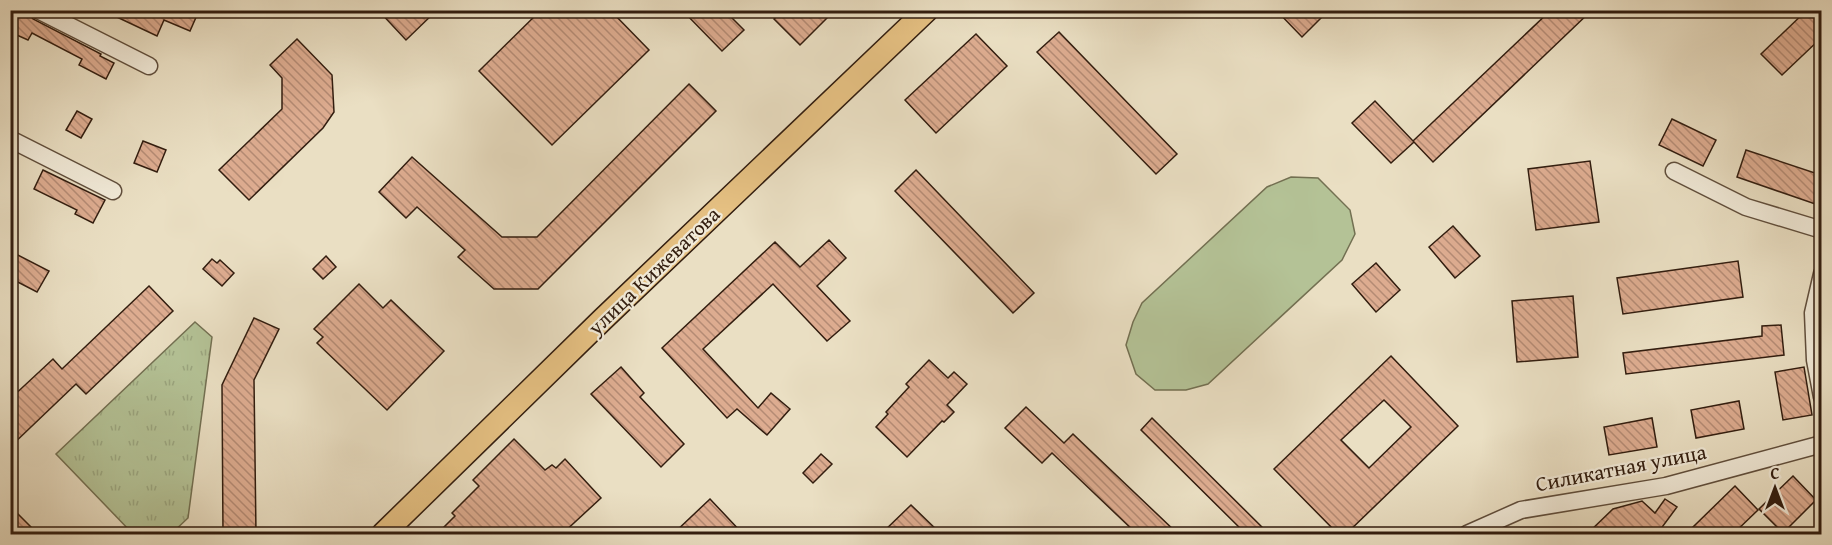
<svg xmlns="http://www.w3.org/2000/svg" width="1832" height="545" font-family="'Gentium Book Plus',serif">
	<defs>
		<pattern id="park-tufts" width="24" height="20" patternUnits="userSpaceOnUse" patternTransform="scale(1.5)"><rect width="24" height="20" fill="#b4c296"/><path d="M3 7l-1-3M5 7V3M7 7l1-3M15 17l-1-3M17 17v-4M19 17l1-3" fill="none" stroke="#9ba680"/></pattern>
		<pattern id="building-back-hatch" width="6" height="6" patternUnits="userSpaceOnUse" patternTransform="scale(1.5)"><rect width="6" height="6" fill="#ddac90"/><path d="M-1 5l2 2M0 0l6 6M5-1l2 2" fill="none" stroke="#b48b74"/></pattern>
	</defs>
	<rect width="100%" height="100%" fill="#eadfc3"/>
	<filter id="stains"><feTurbulence type="fractalNoise" baseFrequency=".00333" numOctaves="4"/><feColorMatrix values="0 0 0 0 .2 0 0 0 0 .09 0 0 0 0 .02 0 0 0 .5 -.17"/></filter>
	<radialGradient id="worn" r=".72"><stop offset=".6" stop-color="#630" stop-opacity="0"/><stop offset="1" stop-color="#630" stop-opacity=".3"/></radialGradient>
	<path fill="#b4c296" stroke="#737052" stroke-width="1.5" d="M1291 177 1318 178 1350 210 1355 234 1342 260 1208 384 1186 390H1155L1136 374 1126 345 1133 322 1142 303 1267 187Z"/>
	<path fill="url(#park-tufts)" stroke="#737052" stroke-width="1.5" d="M195 322 212 337 188 518 171 534H133L56 454Z"/>
	<g fill="url(#building-back-hatch)" stroke="#321d0f" stroke-width="1.5" fill-rule="evenodd">
		<path d="M16 10 28 13 33 19 101 54 100 56 114 63 106 79 79 65 82 59 32 33 28 40 10 32V22Z"/>
		<path d="M102 10H187L197 15 190 31 164 20 157 36Z"/>
		<path d="M378 10H437L406 40Z"/>
		<path d="M541 10H610L649 50 552 145 479 71Z"/>
		<path d="M682 10H724L744 30 722 51Z"/>
		<path d="M783 10H835L800 45 774 19Z"/>
		<path d="M1276 10H1329L1302 37Z"/>
		<path d="M1551 10H1592L1433 162 1414 142 1391 163 1352 123 1375 101 1413 141Z"/>
		<path d="M1807 10H1821V38L1782 75 1761 54Z"/>
		<path d="M1059 32 1177 154 1156 174 1037 52Z"/>
		<path d="M976 34 1007 66 936 133 905 100Z"/>
		<path d="M297 39 332 75 334 112 323 128 249 200 219 170 282 109V78L270 65Z"/>
		<path d="M689 84 716 111 538 289H494L458 257 465 250 417 207 406 218 379 192 412 157 502 237H537Z"/>
		<path d="M77 111 92 119 81 138 66 130Z"/>
		<path d="M1672 119 1716 140 1703 166 1659 145Z"/>
		<path d="M143 141 166 150 157 172 134 163Z"/>
		<path d="M1746 150 1821 175V206L1737 177Z"/>
		<path d="M1590 161 1599 222 1536 230 1528 169Z"/>
		<path d="M43 170 105 200 93 223 75 214 77 210 34 189Z"/>
		<path d="M916 170 1034 293 1013 313 895 191Z"/>
		<path d="M1453 226 1480 256 1455 278 1429 247Z"/>
		<path d="M829 240 846 258 817 286 850 321 827 341 773 284 703 349 758 408 771 393 790 409 767 435 737 409 727 418 662 348 775 242 800 267Z"/>
		<path d="M10 251 49 271 37 292 10 278Z"/>
		<path d="M326 256 336 267 323 279 313 269Z"/>
		<path d="M212 259 217 263 220 260 234 273 222 286 203 269Z"/>
		<path d="M1738 261 1743 297 1623 314 1617 278Z"/>
		<path d="M1376 263 1400 290 1376 312 1352 284Z"/>
		<path d="M359 284 383 308 391 300 444 351 387 410 317 343 323 337 314 329Z"/>
		<path d="M149 286 173 311 86 394 76 384 10 447V399L53 359 62 369Z"/>
		<path d="M1573 296 1578 357 1517 362 1512 301Z"/>
		<path d="M254 318 279 329 254 380 256 534H223L222 385Z"/>
		<path d="M1781 325 1784 355 1626 374 1623 353 1762 336V326Z"/>
		<path d="M1391 356 1458 426 1346 534H1338L1274 469ZM1384 400 1411 427 1369 468 1341 440Z"/>
		<path d="M929 360 948 378 954 372 967 384 947 405 954 412 944 422 942 421 907 457 876 427 888 414 886 412 909 387 906 384Z"/>
		<path d="M621 367 644 393 640 397 684 444 661 467 591 394Z"/>
		<path d="M1804 367 1812 415 1783 420 1775 372Z"/>
		<path d="M1739 401 1744 429 1696 438 1691 410Z"/>
		<path d="M1026 407 1064 443 1073 434 1178 534H1137L1052 453 1042 463 1005 428Z"/>
		<path d="M1152 418 1269 534H1246L1141 430Z"/>
		<path d="M1652 418 1657 447 1609 455 1604 427Z"/>
		<path d="M514 439 545 470 552 465 556 468 565 459 601 498 562 534H437L455 516 452 513 479 486 473 480Z"/>
		<path d="M821 454 832 464 813 483 803 473Z"/>
		<path d="M1793 476 1816 500 1783 533 1759 509Z"/>
		<path d="M1735 486 1758 510 1733 534H1700L1693 527Z"/>
		<path d="M710 499 743 534H673Z"/>
		<path d="M1665 499 1677 507 1657 534H1587L1613 509 1642 501 1655 513Z"/>
		<path d="M911 505 941 534H881Z"/>
		<path d="M10 506 38 534H10Z"/>
	</g>
	<g fill="none" stroke-linecap="round" stroke-linejoin="round">
		<defs>
			<g id="minor">
				<path d="M38 10 149 66"/>
				<path d="M10 139 113 191"/>
				<path d="M1674 171 1746 207 1822 230"/>
				<path d="M1822 274 1813 313 1815 360 1822 397"/>
				<path d="M1467 534 1521 510 1666 486 1822 444"/>
			</g>
			<path id="major" d="M383 534 602 320 927 10"/>
		</defs>
		<use href="#minor" stroke="#604e3c" stroke-width="19"/>
		<use href="#major" stroke="#321d0f" stroke-width="25"/>
		<use href="#minor" stroke="#f1ead8" stroke-width="16"/>
		<use href="#major" stroke="#e5c082" stroke-width="22"/>
	</g>
	<g text-anchor="middle" stroke-width="4.5" stroke-linejoin="round" paint-order="stroke">
		<g font-size="21" fill="#321d0f" stroke="#f1ead8">
			<text transform="translate(654 271) rotate(-44)" y="7">улица Кижеватова</text>
			<text transform="translate(1621 468) rotate(-11)" y="7">Силикатная улица</text>
		</g>
	</g>
	<rect width="1832" height="545" fill="none" stroke="#eadfc3" stroke-width="36"/>
	<rect x="12" y="12" width="1808" height="521" fill="none" stroke="#321d0f" stroke-width="3"/>
	<rect x="18" y="18" width="1796" height="509" fill="none" stroke="#321d0f" stroke-width="1.5"/>
	<g transform="translate(1775 488)" stroke="#f1ead8" stroke-width="4.5" paint-order="stroke">
	<path d="M0-4.5L10 22L0 15L-10 22Z" fill="#321d0f"/>
	<text y="-9" font-size="16" font-weight="bold" text-anchor="middle" fill="#321d0f">С</text>
	</g>
	<rect width="100%" height="100%" filter="url(#stains)"/>
	<rect width="100%" height="100%" fill="url(#worn)"/>
</svg>
